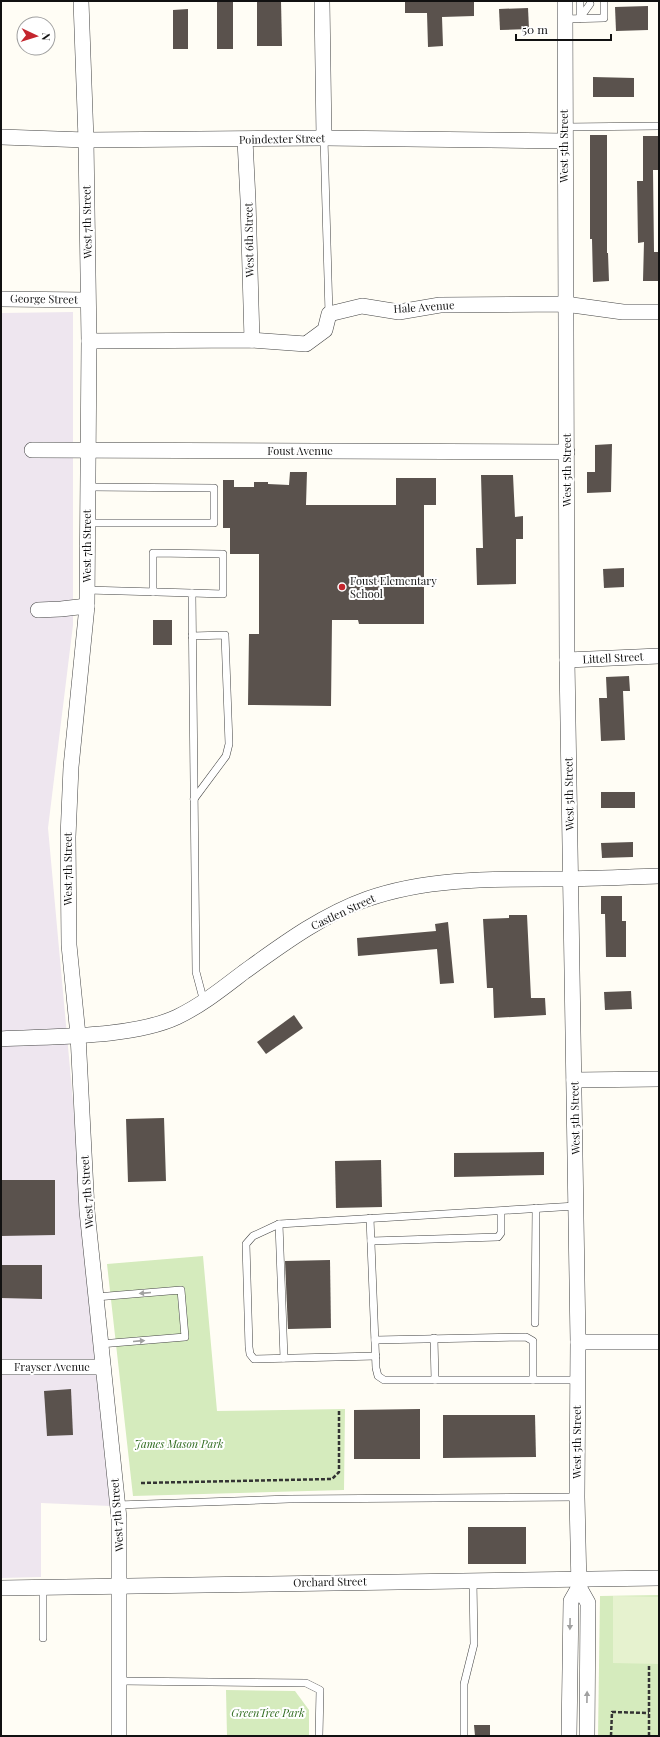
<svg xmlns="http://www.w3.org/2000/svg" width="660" height="1737" font-family="'Playfair Display',serif">
	<rect width="100%" height="100%" fill="#fffdf5"/>
	<path fill="#eee6ef" d="M73 312V625L48 828 110 1506 41 1503V1577L1 1578V313Z"/>
	<g fill="#d5ebbd">
		<path d="M203 1256 217 1411 345 1409 344 1490 133 1496 107 1264Z"/>
		<path d="M659 1595V1736H598L600 1596Z"/>
		<path d="M226 1690 295 1691 309 1710V1736H227Z"/>
	</g>
	<path fill="#e6f2cf" d="M613 1596 659 1597V1664L613 1663Z"/>
	<g fill="#5a524d">
		<path d="M257 1H281L282 46H257Z"/>
		<path d="M405 1H474V16L442 17 443 46 428 47 427 13H405Z"/>
		<rect x="217" y="2" width="16" height="47"/>
		<path d="M648 6V30L616 31 615 7Z"/>
		<path d="M528 8 529 29 500 30 499 9Z"/>
		<path d="M188 9V49H173V10Z"/>
		<path d="M593 77 634 78V97H593Z"/>
		<path d="M590 135H607V253H608L609 281 593 282 592 239H590Z"/>
		<path d="M643 136H659V170H653L654 252H659V281H643L644 242 638 243 637 181H643Z"/>
		<path d="M612 444 611 492 587 493V472H595V445Z"/>
		<path d="M290 472H307L306 505H396V478H436V505H424V624H359L358 620H332L331 706 248 705 249 634H259V554H230V528H223V480H234V487H254V482H268V484L289 485Z"/>
		<path d="M481 475H513L515 517 523 516V539H516V584L477 585 476 548H483Z"/>
		<path d="M624 568V587L604 588 603 569Z"/>
		<rect x="153" y="620" width="19" height="25"/>
		<path d="M629 676 630 691H623L625 740 601 741 599 698H607L606 677Z"/>
		<rect x="601" y="792" width="34" height="16"/>
		<path d="M633 842V857L602 858 601 843Z"/>
		<path d="M601 896H622V921H626V957H606L605 914H601Z"/>
		<path d="M509 915H527L531 998H545L546 1015 494 1018 493 988H487L483 919 509 918Z"/>
		<path d="M448 922 454 983 440 984 437 949 358 956 357 938 436 931 435 924Z"/>
		<path d="M631 991 632 1009 605 1010 604 992Z"/>
		<path d="M294 1015 303 1028 266 1054 257 1042Z"/>
		<path d="M164 1118 166 1181 128 1182 126 1119Z"/>
		<path d="M544 1152V1175L454 1177V1153Z"/>
		<path d="M381 1160 382 1207 336 1208 335 1161Z"/>
		<path d="M1 1180H55V1235L1 1236Z"/>
		<path d="M330 1260 331 1328 288 1329 285 1261Z"/>
		<path d="M1 1265H42V1299L1 1298Z"/>
		<path d="M71 1389 73 1435 47 1436 44 1391Z"/>
		<path d="M420 1409V1459H354V1410Z"/>
		<path d="M443 1415H535L536 1457 443 1458Z"/>
		<rect x="468" y="1527" width="58" height="37"/>
		<path d="M474 1725H490V1736H475Z"/>
	</g>
	<g fill="none" stroke-linecap="round" stroke-linejoin="round">
		<defs>
			<g id="lane">
				<path d="M580 18 590 4"/>
				<path d="M580 18V1"/>
				<path d="M565 19 604 18V1"/>
				<path d="M564 127 659 126"/>
				<path d="M324 138 329 314"/>
				<path d="M88 523H214V488L88 487"/>
				<path d="M87 590 192 593 196 972 204 1002"/>
				<path d="M153 592V553L223 554V594L192 593"/>
				<path d="M192 636 225 635 229 744 226 756 194 799"/>
				<path d="M370 1218 376 1368 378 1376 384 1380H577"/>
				<path d="M279 1224 284 1358"/>
				<path d="M371 1241 498 1237 501 1233V1211"/>
				<path d="M96 1297 181 1290 185 1337 100 1344"/>
				<path d="M535 1323 536 1208"/>
				<path d="M434 1338 435 1380"/>
				<path d="M375 1340 526 1337 533 1341V1380"/>
				<path d="M376 1356 254 1359 250 1354 249 1347 246 1244 253 1236 279 1224 576 1206"/>
				<path d="M117 1505 289 1499 577 1497"/>
				<path d="M43 1638V1587"/>
				<path d="M120 1681 306 1683 320 1690 319 1736"/>
				<path d="M464 1736V1684L474 1644 473 1580"/>
			</g>
			<g id="street">
				<path d="M81 1 86 140 89 341 87 606 71 767 68 837 69 945 78 1035 87 1211 119 1518V1736"/>
				<path d="M322 1 324 138"/>
				<path d="M565 1 567 660 578 1342 577 1497 579 1587 588 1603 587 1736"/>
				<path d="M1 137 86 140 324 138 564 141"/>
				<path d="M245 140 248 200 252 340"/>
				<path d="M1 299 87 300"/>
				<path d="M89 341 252 340 306 344 325 330 329 314 362 306 399 312 440 305 565 304 623 312H659"/>
				<path d="M32 450 567 452"/>
				<path d="M38 610 61 609 87 606"/>
				<path d="M567 660 659 656"/>
				<path d="M1 1039C52 1036 132 1038 177 1017 202 1005 223 988 244 972 283 944 322 915 367 899 427 878 491 879 554 879 589 879 624 877 659 876"/>
				<path d="M574 1080 659 1079"/>
				<path d="M578 1342H659"/>
				<path d="M1 1367H103"/>
				<path d="M1 1588 659 1578"/>
				<path d="M569 1736 571 1601 579 1587"/>
			</g>
		</defs>
		<use href="#lane" stroke="#444" stroke-width="8"/>
		<use href="#street" stroke="#444" stroke-width="16"/>
		<g stroke="#333" stroke-width="2.5" stroke-dasharray="4 2" stroke-linecap="butt">
			<path d="M141 1483 332 1479 339 1472V1411"/>
			<path d="M611 1736 612 1712 649 1713"/>
			<path d="M649 1736V1664"/>
		</g>
		<use href="#lane" stroke="#fff" stroke-width="7"/>
		<use href="#street" stroke="#fff" stroke-width="15"/>
	</g>
	<defs><path id="oneway-solid" d="M-6-.8H1V-3.2L6.5 0L1 3.2V.8H-6Z"/></defs>
	<g fill="#a0a0a0">
		<use href="#oneway-solid" transform="translate(145 1293) rotate(175)"/>
		<use href="#oneway-solid" transform="translate(139 1341) rotate(-5)"/>
		<use href="#oneway-solid" transform="translate(570 1624) rotate(91)"/>
		<use href="#oneway-solid" transform="translate(587 1697) rotate(-89)"/>
	</g>
	<circle fill="#c4262e" stroke="#fff" stroke-width="1.5" cx="342" cy="587" r="4"/>
	<g text-anchor="middle" stroke-width="4" stroke-linejoin="round" paint-order="stroke">
		<g font-size="11" fill="#111" stroke="#fff">
			<text transform="translate(282 139) rotate(-1)" y="4">Poindexter Street</text>
			<text transform="translate(564 146) rotate(-90)" y="4">West 5th Street</text>
			<text transform="translate(87 222) rotate(-91)" y="4">West 7th Street</text>
			<text transform="translate(249 240) rotate(-91)" y="4">West 6th Street</text>
			<text transform="translate(44 299) rotate(1)" y="4">George Street</text>
			<text transform="translate(424 307) rotate(-4)" y="4">Hale Avenue</text>
			<text x="300" y="455">Foust Avenue</text>
			<text transform="translate(567 470) rotate(-90)" y="4">West 5th Street</text>
			<text transform="translate(87 546) rotate(-90)" y="4">West 7th Street</text>
			<text transform="translate(613 658) rotate(-3)" y="4">Littell Street</text>
			<text transform="translate(569 794) rotate(-91)" y="4">West 5th Street</text>
			<text transform="translate(68 869) rotate(-90)" y="4">West 7th Street</text>
			<text transform="translate(343 912) rotate(-25)" y="4">Castlen Street</text>
			<text transform="translate(575 1118) rotate(-91)" y="4">West 5th Street</text>
			<text transform="translate(87 1192) rotate(-94)" y="4">West 7th Street</text>
			<text x="52" y="1371">Frayser Avenue</text>
			<text transform="translate(577 1442) rotate(-90)" y="4">West 5th Street</text>
			<text transform="translate(117 1515) rotate(-94)" y="4">West 7th Street</text>
			<text transform="translate(330 1582) rotate(-1)" y="4">Orchard Street</text>
		</g>
		<g font-size="11" fill="#111" stroke="#fff" text-anchor="start">
			<text x="350" y="585">Foust Elementary<tspan x="350" dy="13">School</tspan></text>
		</g>
		<g font-size="11" font-style="italic" fill="#2f6b1f" stroke="#fff">
			<text x="179" y="1448">James Mason Park</text>
			<text x="268" y="1717">GreenTree Park</text>
		</g>
	</g>
	<rect width="660" height="1737" fill="none" stroke="#111111" stroke-width="4"/>
	<g transform="translate(36 36) rotate(94)"><circle r="19" fill="#ffffff" stroke="#a0a0a0"/>
	<path d="M0-3L7 15L0 10L-7 15Z" fill="#c4262e"/>
	<text y="-6" font-size="11" font-weight="bold" text-anchor="middle" fill="#111111">N</text>
	</g>
	<path d="M516 34v6h95v-6" fill="none" stroke="#111111" stroke-width="2"/>
	<text x="522" y="34" font-size="12" fill="#111111" stroke="#ffffff" stroke-width="3" paint-order="stroke">50 m</text>
</svg>
